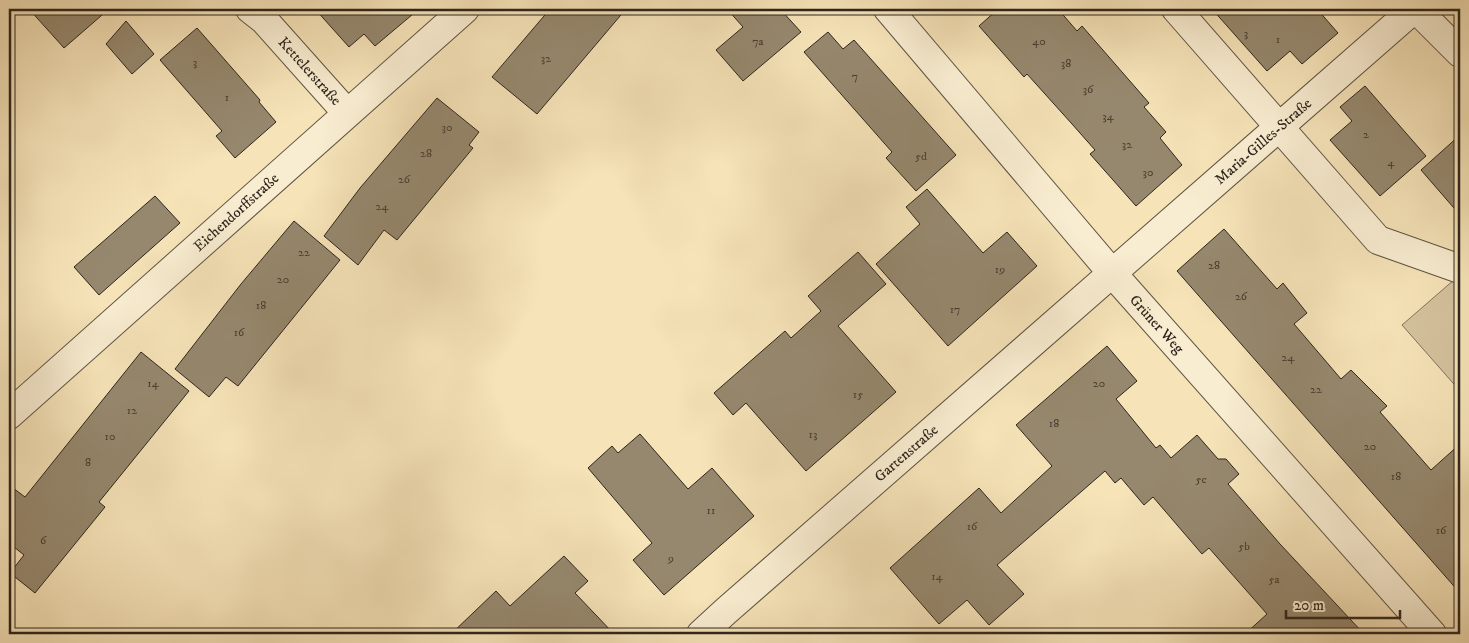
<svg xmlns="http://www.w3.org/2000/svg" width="1469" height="643" font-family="'IM FELL DW Pica',serif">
	<rect width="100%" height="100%" fill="#f6e3b8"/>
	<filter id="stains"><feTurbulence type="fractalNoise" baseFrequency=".004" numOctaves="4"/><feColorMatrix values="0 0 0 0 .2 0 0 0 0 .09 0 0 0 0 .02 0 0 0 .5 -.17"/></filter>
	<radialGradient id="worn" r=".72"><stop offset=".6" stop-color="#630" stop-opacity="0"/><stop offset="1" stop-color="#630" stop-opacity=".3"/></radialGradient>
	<path fill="#d4c39e" stroke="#81745e" d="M1455 279 1460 281V391L1402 325Z"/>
	<g fill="#96886e" stroke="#2e261d">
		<path d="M29 9H109L64 48Z"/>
		<path d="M315 9H419L375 46 364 34 349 47Z"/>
		<path d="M550 9H626L537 114 492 77Z"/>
		<path d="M727 9H780L801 32 743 81 716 50 743 27Z"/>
		<path d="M998 9H1058L1077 31 1082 26 1149 103 1144 107 1166 132 1160 138 1182 165 1136 206 1090 154 1095 150 1072 124 1027 74 1024 77 979 26Z"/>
		<path d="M1212 9H1317L1338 33 1302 64 1290 51 1267 71Z"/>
		<path d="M126 21 154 54 132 74 106 44Z"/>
		<path d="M197 28 260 100 259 102 276 122 235 158 216 136 222 131 160 60Z"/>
		<path d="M828 32 843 49 854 40 956 155 916 191 886 158 892 152 804 52Z"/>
		<path d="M1365 86 1426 156 1380 196 1330 140 1352 121 1340 107Z"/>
		<path d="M437 98 479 132 469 145 473 148 397 240 384 230 358 265 324 236 360 188Z"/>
		<path d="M1460 135V215L1421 170Z"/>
		<path d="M927 189 983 253 1007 232 1037 266 948 346 876 264 920 224 906 207Z"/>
		<path d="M155 196 180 223 99 295 74 267Z"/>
		<path d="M294 221 340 260 238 386 226 377 209 397 175 369 241 284Z"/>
		<path d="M1224 229 1277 289 1283 283 1307 313 1294 324 1341 379 1351 370 1387 406 1380 412 1431 470 1460 444V593L1177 271Z"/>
		<path d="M858 252 886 284 838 326 896 392 806 471 746 403 733 415 714 393 785 331 791 338 821 311 808 296Z"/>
		<path d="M1107 346 1137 381 1116 399 1156 448 1160 445 1171 458 1197 435 1218 459H1226L1239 474 1228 484 1280 544 1364 634H1245L1267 614 1209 548 1202 554 1153 497 1144 505 1121 478 1115 483 1105 471 997 565 1024 594 989 625 967 600 939 624 890 568 979 488 1001 513 1052 466 1016 425Z"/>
		<path d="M141 352 189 391 99 502 105 507 35 593 10 573 24 555 9 543V485L25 497Z"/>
		<path d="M640 434 688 489 712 468 754 516 664 595 633 560 652 543 588 468 612 446 618 453Z"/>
		<path d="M564 556 588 581 575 593 614 634H451L496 591 510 606Z"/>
	</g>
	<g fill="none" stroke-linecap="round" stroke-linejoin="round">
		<defs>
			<g id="minor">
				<path d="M250 9 264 20 347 113"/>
				<path d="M888 9 1112 273 1432 634"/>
				<path d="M1176 9 1378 240 1460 269"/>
				<path d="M1416 9 1460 53"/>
				<path d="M9 415 465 9"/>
				<path d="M701 634 726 611 1414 9"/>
			</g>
		</defs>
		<use href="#minor" stroke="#605544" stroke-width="30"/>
		<use href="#minor" stroke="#f9edd1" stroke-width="28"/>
	</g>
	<g text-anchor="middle" stroke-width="4.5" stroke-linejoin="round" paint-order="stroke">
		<g font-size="12" fill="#483e31">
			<text x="1246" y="37">3</text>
			<text x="1278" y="43">1</text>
			<text x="758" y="45">7a</text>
			<text x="1039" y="45">40</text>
			<text x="546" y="62">32</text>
			<text x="195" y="66">3</text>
			<text x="1066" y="67">38</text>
			<text x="855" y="80">7</text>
			<text x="1088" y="93">36</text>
			<text x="227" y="101">1</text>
			<text x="1108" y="120">34</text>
			<text x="447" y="131">30</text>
			<text x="1366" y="138">2</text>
			<text x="1127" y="148">32</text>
			<text x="426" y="157">28</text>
			<text x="921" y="160">5d</text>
			<text x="1391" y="166">4</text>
			<text x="1148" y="176">30</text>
			<text x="404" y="183">26</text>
			<text x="382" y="210">24</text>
			<text x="304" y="256">22</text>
			<text x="1214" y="269">28</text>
			<text x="1000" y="273">19</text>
			<text x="283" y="283">20</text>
			<text x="1241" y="300">26</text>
			<text x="261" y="309">18</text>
			<text x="955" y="313">17</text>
			<text x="239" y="336">16</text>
			<text x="1288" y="361">24</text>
			<text x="153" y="387">14</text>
			<text x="1099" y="387">20</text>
			<text x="1316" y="393">22</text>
			<text x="858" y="398">15</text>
			<text x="132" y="414">12</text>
			<text x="1054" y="427">18</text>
			<text x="813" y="438">13</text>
			<text x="110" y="440">10</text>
			<text x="1370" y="450">20</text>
			<text x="88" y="466">8</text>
			<text x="1396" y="480">18</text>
			<text x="1201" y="483">5c</text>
			<text x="711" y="514">11</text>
			<text x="972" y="530">16</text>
			<text x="1441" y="534">16</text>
			<text x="43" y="544">6</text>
			<text x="1244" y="550">5b</text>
			<text x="671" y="562">9</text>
			<text x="937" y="580">14</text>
			<text x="1274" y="583">5a</text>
		</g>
		<g font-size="15" fill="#2e261d" stroke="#f9edd1">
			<text transform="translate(310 71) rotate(48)" y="5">Kettelerstraße</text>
			<text transform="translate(1263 141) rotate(-41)" y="5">Maria-Gilles-Straße</text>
			<text transform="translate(236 212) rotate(-42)" y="5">Eichendorffstraße</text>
			<text transform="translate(1157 324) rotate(48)" y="5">Grüner Weg</text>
			<text transform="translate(906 453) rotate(-41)" y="5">Gartenstraße</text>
		</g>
	</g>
	<rect width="1469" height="643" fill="none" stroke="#f6e3b8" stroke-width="30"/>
	<rect x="10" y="10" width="1449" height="623" fill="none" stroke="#2e261d" stroke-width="2.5"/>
	<rect x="15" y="15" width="1439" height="613" fill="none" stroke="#2e261d"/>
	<path d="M1286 610v8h114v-8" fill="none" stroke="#2e261d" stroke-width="2.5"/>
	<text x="1294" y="610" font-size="15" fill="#2e261d" stroke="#f9edd1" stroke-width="4" paint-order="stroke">20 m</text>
	<rect width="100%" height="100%" filter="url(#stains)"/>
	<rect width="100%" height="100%" fill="url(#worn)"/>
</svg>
